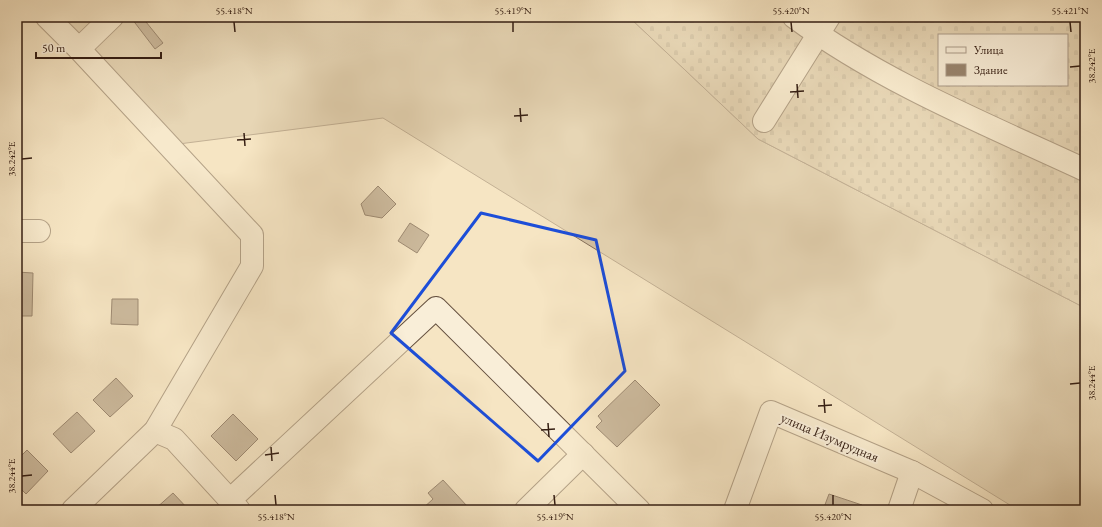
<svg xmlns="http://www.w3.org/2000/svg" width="1102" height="527" font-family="'EB Garamond',serif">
	<defs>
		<pattern id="cemetery-stones" width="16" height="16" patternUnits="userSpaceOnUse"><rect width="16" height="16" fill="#d5c3a5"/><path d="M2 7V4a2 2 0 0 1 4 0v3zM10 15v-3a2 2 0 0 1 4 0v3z" fill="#b7a78d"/></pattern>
	</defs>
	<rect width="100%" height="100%" fill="#f6e5c3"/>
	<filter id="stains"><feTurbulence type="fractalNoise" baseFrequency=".005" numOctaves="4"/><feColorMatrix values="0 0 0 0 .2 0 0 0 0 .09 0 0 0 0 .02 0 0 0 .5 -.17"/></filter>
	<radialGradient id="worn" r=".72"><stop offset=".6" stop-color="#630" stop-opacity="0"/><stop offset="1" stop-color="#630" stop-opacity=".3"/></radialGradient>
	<path fill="#d5c3a5" stroke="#85705c" d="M46 17H629L758 139 1085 308V510H1018L383 118 155 147Z"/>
	<path fill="url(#cemetery-stones)" stroke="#85705c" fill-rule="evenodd" d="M629 17H1085V308L758 139ZM939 35H1067V85H939Z"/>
	<g fill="#99856f" stroke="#351e13">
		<path d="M135 17H142L163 43 155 49 132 19Z"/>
		<path d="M17 159H19L21 189H17Z"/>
		<path d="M378 186 396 204 382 218 365 215 361 204Z"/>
		<path d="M410 223 429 235 417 253 398 241Z"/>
		<path d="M17 272 33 273 32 316H17Z"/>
		<path d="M112 299H138V325L111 324Z"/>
		<path d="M116 378 133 396 110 417 93 400Z"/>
		<path d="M635 380 660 405 617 447 596 427 602 421 598 416Z"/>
		<path d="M77 412 95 431 71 453 53 434Z"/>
		<path d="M233 414 258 439 236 461 211 436Z"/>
		<path d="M27 450 48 471 26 494 17 485V460Z"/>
		<path d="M443 480 467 506 463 510H421L433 499 428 493Z"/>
		<path d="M173 493 189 510H154Z"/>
		<path d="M829 494 862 505 860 510H823Z"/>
	</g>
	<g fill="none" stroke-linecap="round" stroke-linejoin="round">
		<defs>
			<g id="minor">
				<path d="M47 17 79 49 252 235V266L155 431 73 510"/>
				<path d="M794 17C882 82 986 124 1085 170"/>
				<path d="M79 49 112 17"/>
				<path d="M764 121 829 17"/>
				<path d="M17 231H39"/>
				<path d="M155 431 174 439 239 510"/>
				<path d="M230 500 436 308 639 510"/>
				<path d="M526 510 583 454"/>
				<path d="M735 510 771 412 912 472 982 510"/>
				<path d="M899 510 912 472"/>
			</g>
		</defs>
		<use href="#minor" stroke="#65503f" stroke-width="24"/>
		<use href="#minor" stroke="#f9eed8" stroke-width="22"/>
	</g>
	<path d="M0 0H1102V527H0ZM481 213 596 240 625 371 538 461 391 333Z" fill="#f6e5c3" fill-opacity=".55" fill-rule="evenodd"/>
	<path fill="none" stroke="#1d4ed8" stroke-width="3" stroke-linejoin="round" d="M481 213 596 240 625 371 538 461 391 333Z"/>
	<path fill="none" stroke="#351e13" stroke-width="1.5" d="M234 22 235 32M513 22V32M791 22 792 32M1070 22 1071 32M1070 67 1080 66M797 84 798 98M790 92 804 91M520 108 521 122M514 116 528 115M244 133 245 146M237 140 251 139M22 159 32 158M1070 384 1080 383M824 399 825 413M818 406 832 405M548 423 549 437M541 430 555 429M271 447 272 461M265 455 279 453M22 476 32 475M275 495 276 505M554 495 555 505M833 495V505"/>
	<g text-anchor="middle" stroke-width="4" stroke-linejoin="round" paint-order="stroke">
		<g font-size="14" fill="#351e13" stroke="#f9eed8">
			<text transform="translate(830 437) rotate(23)" y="5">улица Изумрудная</text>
		</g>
	</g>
	<rect width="1102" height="527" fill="none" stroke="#f6e5c3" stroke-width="44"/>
	<rect x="938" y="34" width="130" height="52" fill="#f9eed8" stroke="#ab9b89"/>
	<rect x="946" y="47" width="20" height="6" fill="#f9eed8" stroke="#ab9b89"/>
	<text x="974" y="54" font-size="12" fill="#351e13">Улица</text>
	<rect x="946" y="64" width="20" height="12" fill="#99856f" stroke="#ab9b89"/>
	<text x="974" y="74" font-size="12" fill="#351e13">Здание</text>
	<path d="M36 52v6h125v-6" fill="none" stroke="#351e13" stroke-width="2"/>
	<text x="42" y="52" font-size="12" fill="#351e13" stroke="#f9eed8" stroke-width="3" paint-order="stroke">50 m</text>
	<rect x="22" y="22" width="1058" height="483" fill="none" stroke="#351e13" stroke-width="1.5"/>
	<g font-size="10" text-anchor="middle" fill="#351e13">
		<text x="234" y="14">55.418°N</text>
		<text x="513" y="14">55.419°N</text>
		<text x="791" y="14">55.420°N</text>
		<text x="1070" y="14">55.421°N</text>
		<text transform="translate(1091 66) rotate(-90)" y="4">38.242°E</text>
		<text transform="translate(11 159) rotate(-90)" y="4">38.242°E</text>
		<text transform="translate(1091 383) rotate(-90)" y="4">38.244°E</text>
		<text transform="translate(11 476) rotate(-90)" y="4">38.244°E</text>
		<text x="276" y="520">55.418°N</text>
		<text x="555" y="520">55.419°N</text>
		<text x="833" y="520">55.420°N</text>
	</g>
	<rect width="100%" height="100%" filter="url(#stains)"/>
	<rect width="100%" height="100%" fill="url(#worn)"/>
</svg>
